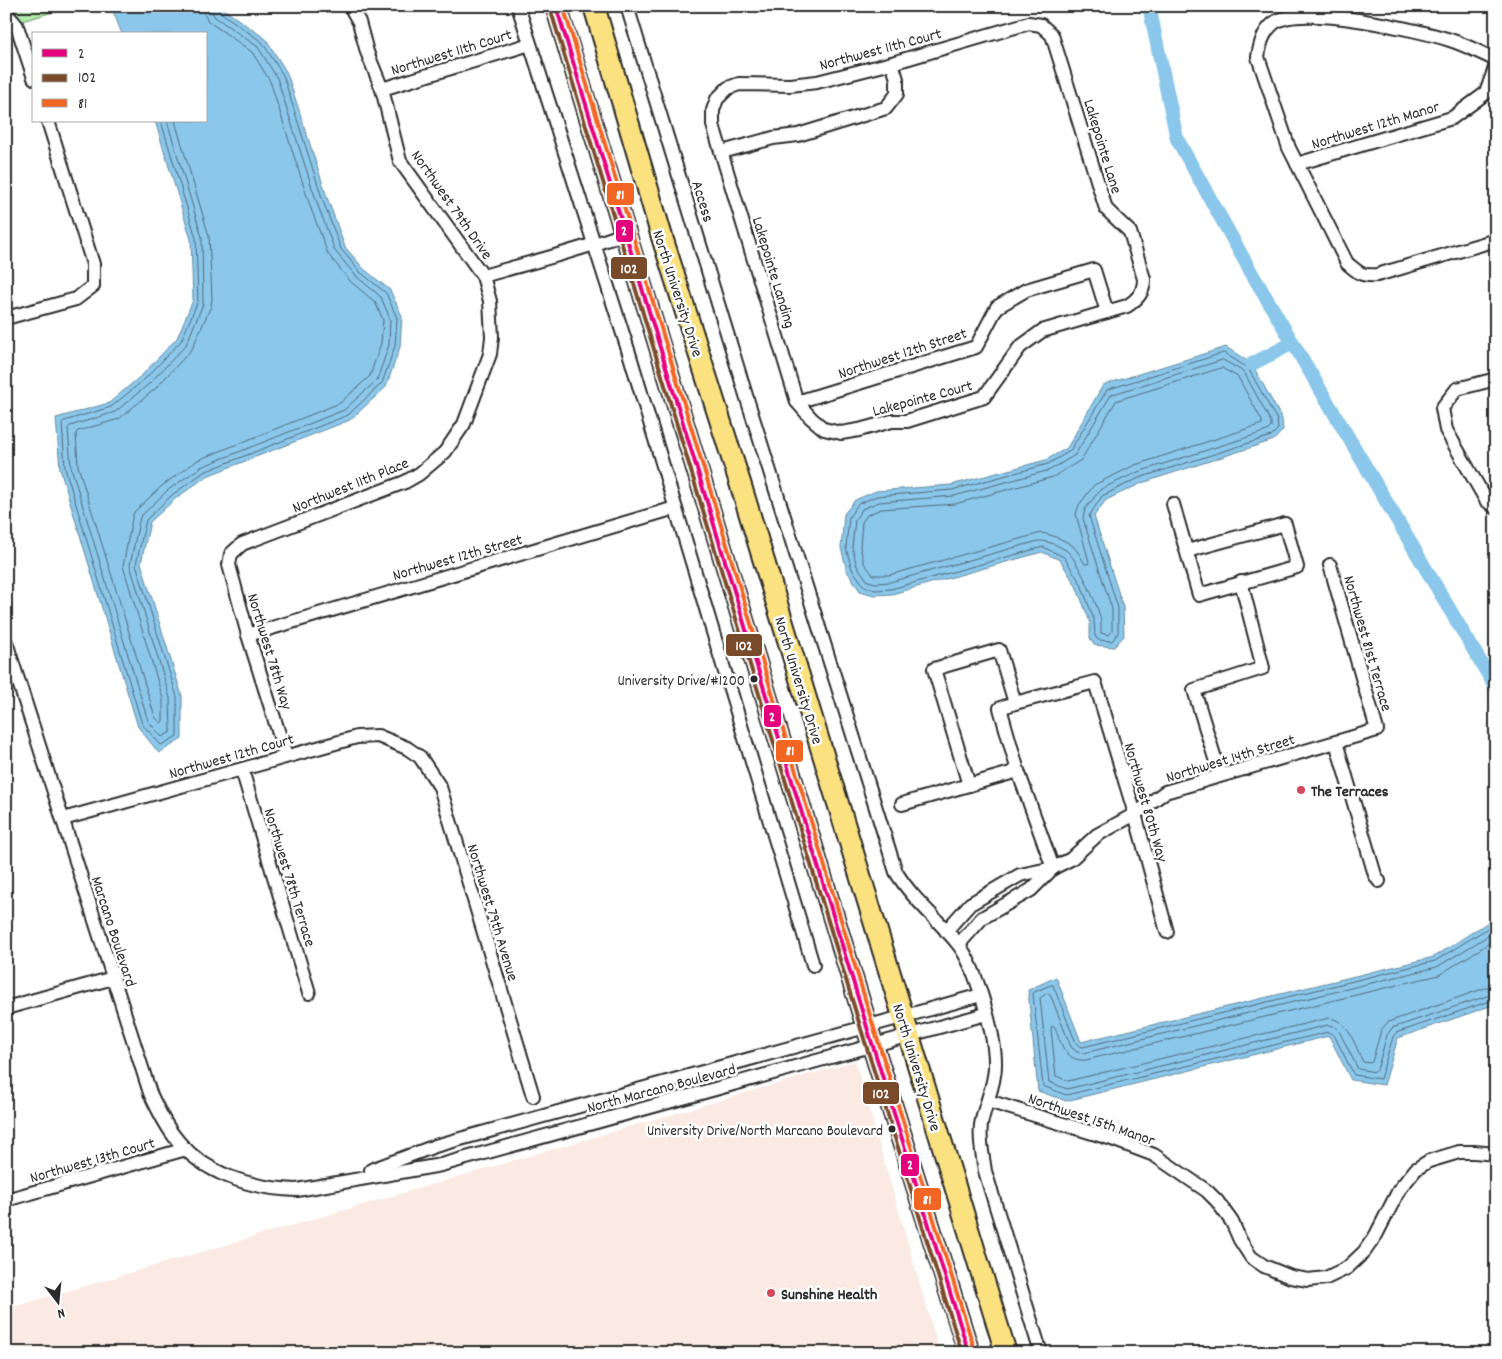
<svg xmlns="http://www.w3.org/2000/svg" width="1502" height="1359" font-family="Dekko,sans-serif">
	<rect width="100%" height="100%" fill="#fff"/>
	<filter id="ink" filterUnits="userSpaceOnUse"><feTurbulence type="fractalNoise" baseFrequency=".02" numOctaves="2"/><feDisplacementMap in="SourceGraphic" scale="10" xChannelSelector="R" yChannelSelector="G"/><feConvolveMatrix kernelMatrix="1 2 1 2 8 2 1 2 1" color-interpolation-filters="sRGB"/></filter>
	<g filter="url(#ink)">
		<path fill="#faeae3" d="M855 1061 940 1353H6V1309Z"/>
		<path fill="#b2e8aa" stroke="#6e8a6a" d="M11 6H74L22 21Z"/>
		<g fill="#8bc7eb" stroke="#65899e">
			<path d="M111 6H219L266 39 287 73 328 200 345 247 364 269 390 290 402 316 400 347 386 387 350 420 207 476 175 499 150 522 141 563 182 696V739L159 753 138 727 60 469 56 418 109 403 142 375 177 338 193 300 191 239 155 121H206V34H122Z"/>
			<path d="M1226 347 1252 364 1282 419 1283 430 1274 440 1142 483 1106 500 1094 516 1123 607 1124 636 1114 647 1094 645 1090 638V622L1076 586 1060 560 1042 552 892 594 874 595 860 591 847 571 841 548 844 514 855 500 876 491 951 485 1046 460 1067 448 1103 385Z"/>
			<path d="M1496 917V1004L1398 1038 1384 1085 1351 1080 1329 1036 1066 1101 1038 1091 1028 990 1056 977 1081 1042 1434 957Z"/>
		</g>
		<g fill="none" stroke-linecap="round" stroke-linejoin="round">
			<g stroke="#516978" stroke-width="1">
				<path d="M161 121 196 238 198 301 181 341 145 379 111 407 64 421 62 423 65 468 142 724 161 745 177 736V697L136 564 146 520 172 495 204 472 348 415 382 383 395 346 397 318 386 293 360 272 341 249 323 201 283 75 262 42 220 12 217 6"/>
				<path d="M167 121 202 237 203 304 186 345 150 383 115 412 70 426 68 428 71 467 148 721 162 737 171 732 170 698 130 565 140 517 168 490 201 467 344 410 377 380 389 345 390 319 381 297 356 276 335 251 317 203 277 78 258 47 215 17 212 12 211 6"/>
				<path d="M175 121 209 236 212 299 211 306 192 349 155 389 119 419 78 431 76 433 78 466 155 717 161 723 163 721V699L123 566 132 519 134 512 163 485 198 460 340 403 370 376 381 343 383 320 375 302 350 281 328 254 310 206 270 81 252 52 208 21 204 14 203 6"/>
				<path d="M1224 353 1248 368 1277 420 1278 429 1271 436 1139 478 1102 496 1089 516 1118 608V633L1112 641 1098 640 1095 636 1094 620 1081 584 1064 557 1043 547 891 589 875 590 864 586 852 569 846 548 849 517 858 504 877 496 952 490 1048 464 1070 451 1107 390Z"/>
				<path d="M1223 360 1244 372 1271 422V427L1267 431 1138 472 1101 489 1085 509 1083 519 1112 609V631L1109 635 1101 633C1101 629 1101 625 1101 621 1099 608 1078 560 1067 551 1060 546 1046 540 1038 541L890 582 876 583 868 581 857 566 852 547 855 520 862 509 879 502 954 496 1050 470 1075 455 1111 395Z"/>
				<path d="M1222 368 1238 377 1262 421V424L1135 465 1094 485 1079 505 1076 514 1089 562 1088 564H1085C1081 558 1078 551 1073 546 1065 540 1050 534 1041 533L889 575H873L864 563 860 547 862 522 867 515 881 509 955 504 1053 477 1081 460 1116 401Z"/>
				<path d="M1496 923 1435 961 1083 1047 1079 1046 1076 1043 1053 985H1051L1034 992 1033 994 1043 1086 1066 1095 1328 1032 1334 1035 1354 1075 1380 1079 1393 1037 1396 1033 1496 999"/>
				<path d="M1496 931 1437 967 1084 1053 1077 1052 1071 1047 1050 994 1047 993 1040 998 1049 1082 1067 1089 1328 1025 1334 1026 1339 1031 1358 1069 1375 1072 1377 1070 1387 1035 1392 1028 1496 993"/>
				<path d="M1496 939 1439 975 1086 1060C1065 1062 1061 1043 1055 1028L1052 1026 1051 1029 1056 1076 1068 1081 1329 1018C1349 1020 1355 1046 1363 1062L1370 1063 1372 1062 1381 1030 1388 1022 1488 987 1496 986"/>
			</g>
			<g stroke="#8bc7eb" stroke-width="14">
				<path d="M1149 6 1177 139 1251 272 1496 688"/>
				<path d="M1252 364 1293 343"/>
			</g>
			<defs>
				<g id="minor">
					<path d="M518 6 630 356 813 965"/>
					<path d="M627 6 749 405 896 872C913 900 938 919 958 944 976 966 996 1037 995 1066 995 1087 984 1105 981 1125 979 1141 983 1156 985 1171L1041 1353"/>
					<path d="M6 13 17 26 34 78"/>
					<path d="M1029 23 1041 25 1052 35 1106 209 1130 232 1144 279C1144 292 1138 299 1127 306L1042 331 1020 347 984 397 907 421H892L859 430 841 433 824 429 811 418 797 402 713 125V110L717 99 728 88 739 84 790 85 817 82 892 63Z"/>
					<path d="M1496 60C1481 53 1466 45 1450 40 1419 30 1299 3 1274 23 1263 32 1260 44 1258 57L1289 148 1347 263C1359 273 1360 276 1377 275L1496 240"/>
					<path d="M382 89 530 44"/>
					<path d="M722 152 773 138 798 135 886 108 897 94V79L892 63"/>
					<path d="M1297 164 1452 118 1486 93 1496 65"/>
					<path d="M483 276C531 262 579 251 626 233"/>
					<path d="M6 318 76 299 93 286V264L48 121"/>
					<path d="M1496 379 1457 389 1442 408 1446 430 1486 500 1496 508"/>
					<path d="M797 402 976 347 997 307 1026 290 1094 270 1107 312"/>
					<path d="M1173 504 1199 595 1297 567 1285 524 1187 551"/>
					<path d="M248 635 675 508"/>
					<path d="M6 642 150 1093C157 1108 164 1123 174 1136 202 1174 253 1189 297 1190L441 1165 986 1014"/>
					<path d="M1015 703 1000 708 1018 771 1053 868"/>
					<path d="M1336 742 1375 875 1379 881"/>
					<path d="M286 756 248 635 229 565 231 554 242 544 405 482 419 474 445 452 464 424 490 354 492 337 490 301 483 276 400 161 382 89 367 52 359 22 350 6"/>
					<path d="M242 770 309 993"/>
					<path d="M1220 775 1194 690 1263 668 1241 582"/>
					<path d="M969 785 934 669 999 650 1015 703 1095 682 1135 814 1167 932"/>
					<path d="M902 804 1018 771"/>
					<path d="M63 819 357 737 378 736 407 748 420 757 440 787 533 1096"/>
					<path d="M946 931 970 904 1020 875 1053 868 1071 859 1097 835 1135 814 1165 792 1377 730 1330 565"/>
					<path d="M959 944 982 918 1031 890 1053 868"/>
					<path d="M6 1008 113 978"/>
					<path d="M988 1101 1109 1138 1154 1155 1207 1191 1217 1201 1232 1222 1240 1240 1251 1257 1264 1266 1291 1277 1308 1280 1326 1278 1347 1268 1364 1252 1376 1235 1399 1190 1416 1169 1429 1161 1459 1152H1474L1496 1154"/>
					<path d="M371 1170 435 1146 981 995"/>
					<path d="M6 1200 186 1149"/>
				</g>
				<g id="primary">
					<path d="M556 6 867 1027 969 1353"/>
					<path d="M594 6 662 237 741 486 1006 1353"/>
				</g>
			</defs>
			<use href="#minor" stroke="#2b2b2b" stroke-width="16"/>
			<use href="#primary" stroke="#2b2b2b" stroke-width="24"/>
			<use href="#minor" stroke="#fff" stroke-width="12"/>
			<use href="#primary" stroke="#fbe180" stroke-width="20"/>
			<defs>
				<path id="bus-1" d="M556 6 867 1027 969 1353"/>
				<path id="bus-2" d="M550 8 861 1029 962 1353"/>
				<path id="bus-3" d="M563 6 873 1025 975 1351"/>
			</defs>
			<use href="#bus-1" stroke="#fff" stroke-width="8"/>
			<use href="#bus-2" stroke="#fff" stroke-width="8"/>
			<use href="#bus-3" stroke="#fff" stroke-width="8"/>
			<use href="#bus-1" stroke="#e5007d" stroke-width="4"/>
			<use href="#bus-2" stroke="#7a4b2a" stroke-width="4"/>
			<use href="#bus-3" stroke="#f26522" stroke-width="4"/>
		</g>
	</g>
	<g fill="#2b2b2b" stroke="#fff" stroke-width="2">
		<circle cx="754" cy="679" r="4.5"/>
		<circle cx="892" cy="1129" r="4.5"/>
	</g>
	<g fill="#d1495b" stroke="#fff" stroke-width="2">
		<circle cx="1301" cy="790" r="5"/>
		<circle cx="771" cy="1293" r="5"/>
	</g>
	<g text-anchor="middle" stroke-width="5" stroke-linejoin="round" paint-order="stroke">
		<g font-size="15" fill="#2b2b2b" stroke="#fff" text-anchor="end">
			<text x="745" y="685">University Drive/#1200</text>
			<text x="883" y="1135">University Drive/North Marcano Boulevard</text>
		</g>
		<g font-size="16" fill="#2b2b2b" stroke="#fff">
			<text transform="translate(880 48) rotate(-15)" y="6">Northwest 11th Court</text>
			<text transform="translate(451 51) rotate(-17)" y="6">Northwest 11th Court</text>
			<text transform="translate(1375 124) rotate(-17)" y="6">Northwest 12th Manor</text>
			<text transform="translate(1104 146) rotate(73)" y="6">Lakepointe Lane</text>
			<text transform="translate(704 201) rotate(73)" y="6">Access</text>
			<text transform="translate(453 204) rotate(55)" y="6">Northwest 79th Drive</text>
			<text transform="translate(775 272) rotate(73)" y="6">Lakepointe Landing</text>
			<text transform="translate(679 293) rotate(72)" y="6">North University Drive</text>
			<text transform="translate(902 352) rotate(-18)" y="6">Northwest 12th Street</text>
			<text transform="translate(922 397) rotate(-15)" y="6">Lakepointe Court</text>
			<text transform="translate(350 484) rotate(-22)" y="6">Northwest 11th Place</text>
			<text transform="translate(457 556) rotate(-16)" y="6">Northwest 12th Street</text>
			<text transform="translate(1369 643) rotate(74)" y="6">Northwest 81st Terrace</text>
			<text transform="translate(271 651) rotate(73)" y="6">Northwest 78th Way</text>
			<text transform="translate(800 680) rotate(73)" y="6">North University Drive</text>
			<text transform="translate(231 755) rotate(-16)" y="6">Northwest 12th Court</text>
			<text transform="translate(1230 757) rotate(-17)" y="6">Northwest 14th Street</text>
			<text transform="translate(1147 802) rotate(74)" y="6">Northwest 80th Way</text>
			<text transform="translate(291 877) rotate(73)" y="6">Northwest 78th Terrace</text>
			<text transform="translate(494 912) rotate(73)" y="6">Northwest 79th Avenue</text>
			<text transform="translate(115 931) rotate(72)" y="6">Marcano Boulevard</text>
			<text transform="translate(918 1067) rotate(73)" y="6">North University Drive</text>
			<text transform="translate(661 1087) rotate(-15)" y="6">North Marcano Boulevard</text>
			<text transform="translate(1092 1118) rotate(19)" y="6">Northwest 15th Manor</text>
			<text transform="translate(92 1159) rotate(-16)" y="6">Northwest 13th Court</text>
		</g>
		<g font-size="16" font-weight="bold" fill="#2b2b2b" stroke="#fff" text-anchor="start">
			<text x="1311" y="796">The Terraces</text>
			<text x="781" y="1299">Sunshine Health</text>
		</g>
	</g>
	<g stroke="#fff" stroke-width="2">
		<rect x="606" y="182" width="29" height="24" rx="5" fill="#f26522"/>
		<rect x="615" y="219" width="19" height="24" rx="5" fill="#e5007d"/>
		<rect x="610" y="256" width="38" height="24" rx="5" fill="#7a4b2a"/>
		<rect x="725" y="633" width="38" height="24" rx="5" fill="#7a4b2a"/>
		<rect x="763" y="704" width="19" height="24" rx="5" fill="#e5007d"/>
		<rect x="775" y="739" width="29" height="24" rx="5" fill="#f26522"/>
		<rect x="862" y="1081" width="38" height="24" rx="5" fill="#7a4b2a"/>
		<rect x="900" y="1153" width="20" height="24" rx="5" fill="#e5007d"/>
		<rect x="913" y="1187" width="29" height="24" rx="5" fill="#f26522"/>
	</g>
	<g font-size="14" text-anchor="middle" font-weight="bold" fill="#fff">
		<text x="620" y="199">81</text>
		<text x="624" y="235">2</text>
		<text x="629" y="273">102</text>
		<text x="744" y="650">102</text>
		<text x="772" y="721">2</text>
		<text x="790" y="755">81</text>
		<text x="881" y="1098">102</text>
		<text x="910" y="1169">2</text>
		<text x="927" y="1204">81</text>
	</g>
	<rect width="1502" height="1359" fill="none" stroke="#fff" stroke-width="25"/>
	<rect x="12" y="12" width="1477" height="1334" fill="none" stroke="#2b2b2b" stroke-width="2" filter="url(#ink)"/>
	<rect x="32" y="32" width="175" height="90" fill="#ffffff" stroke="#aaaaaa"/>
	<rect x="42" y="49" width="25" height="8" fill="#e5007d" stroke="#aaaaaa"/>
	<text x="78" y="58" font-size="15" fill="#2b2b2b">2</text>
	<rect x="42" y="74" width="25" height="8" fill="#7a4b2a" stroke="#aaaaaa"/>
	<text x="78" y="82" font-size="15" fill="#2b2b2b">102</text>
	<rect x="42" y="99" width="25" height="8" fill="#f26522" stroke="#aaaaaa"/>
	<text x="78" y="108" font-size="15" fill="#2b2b2b">81</text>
	<g transform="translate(58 1302) rotate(164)" stroke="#ffffff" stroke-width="4" paint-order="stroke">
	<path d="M0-4L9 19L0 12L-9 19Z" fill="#2b2b2b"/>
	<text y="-8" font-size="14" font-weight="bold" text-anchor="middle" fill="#2b2b2b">N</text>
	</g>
</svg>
